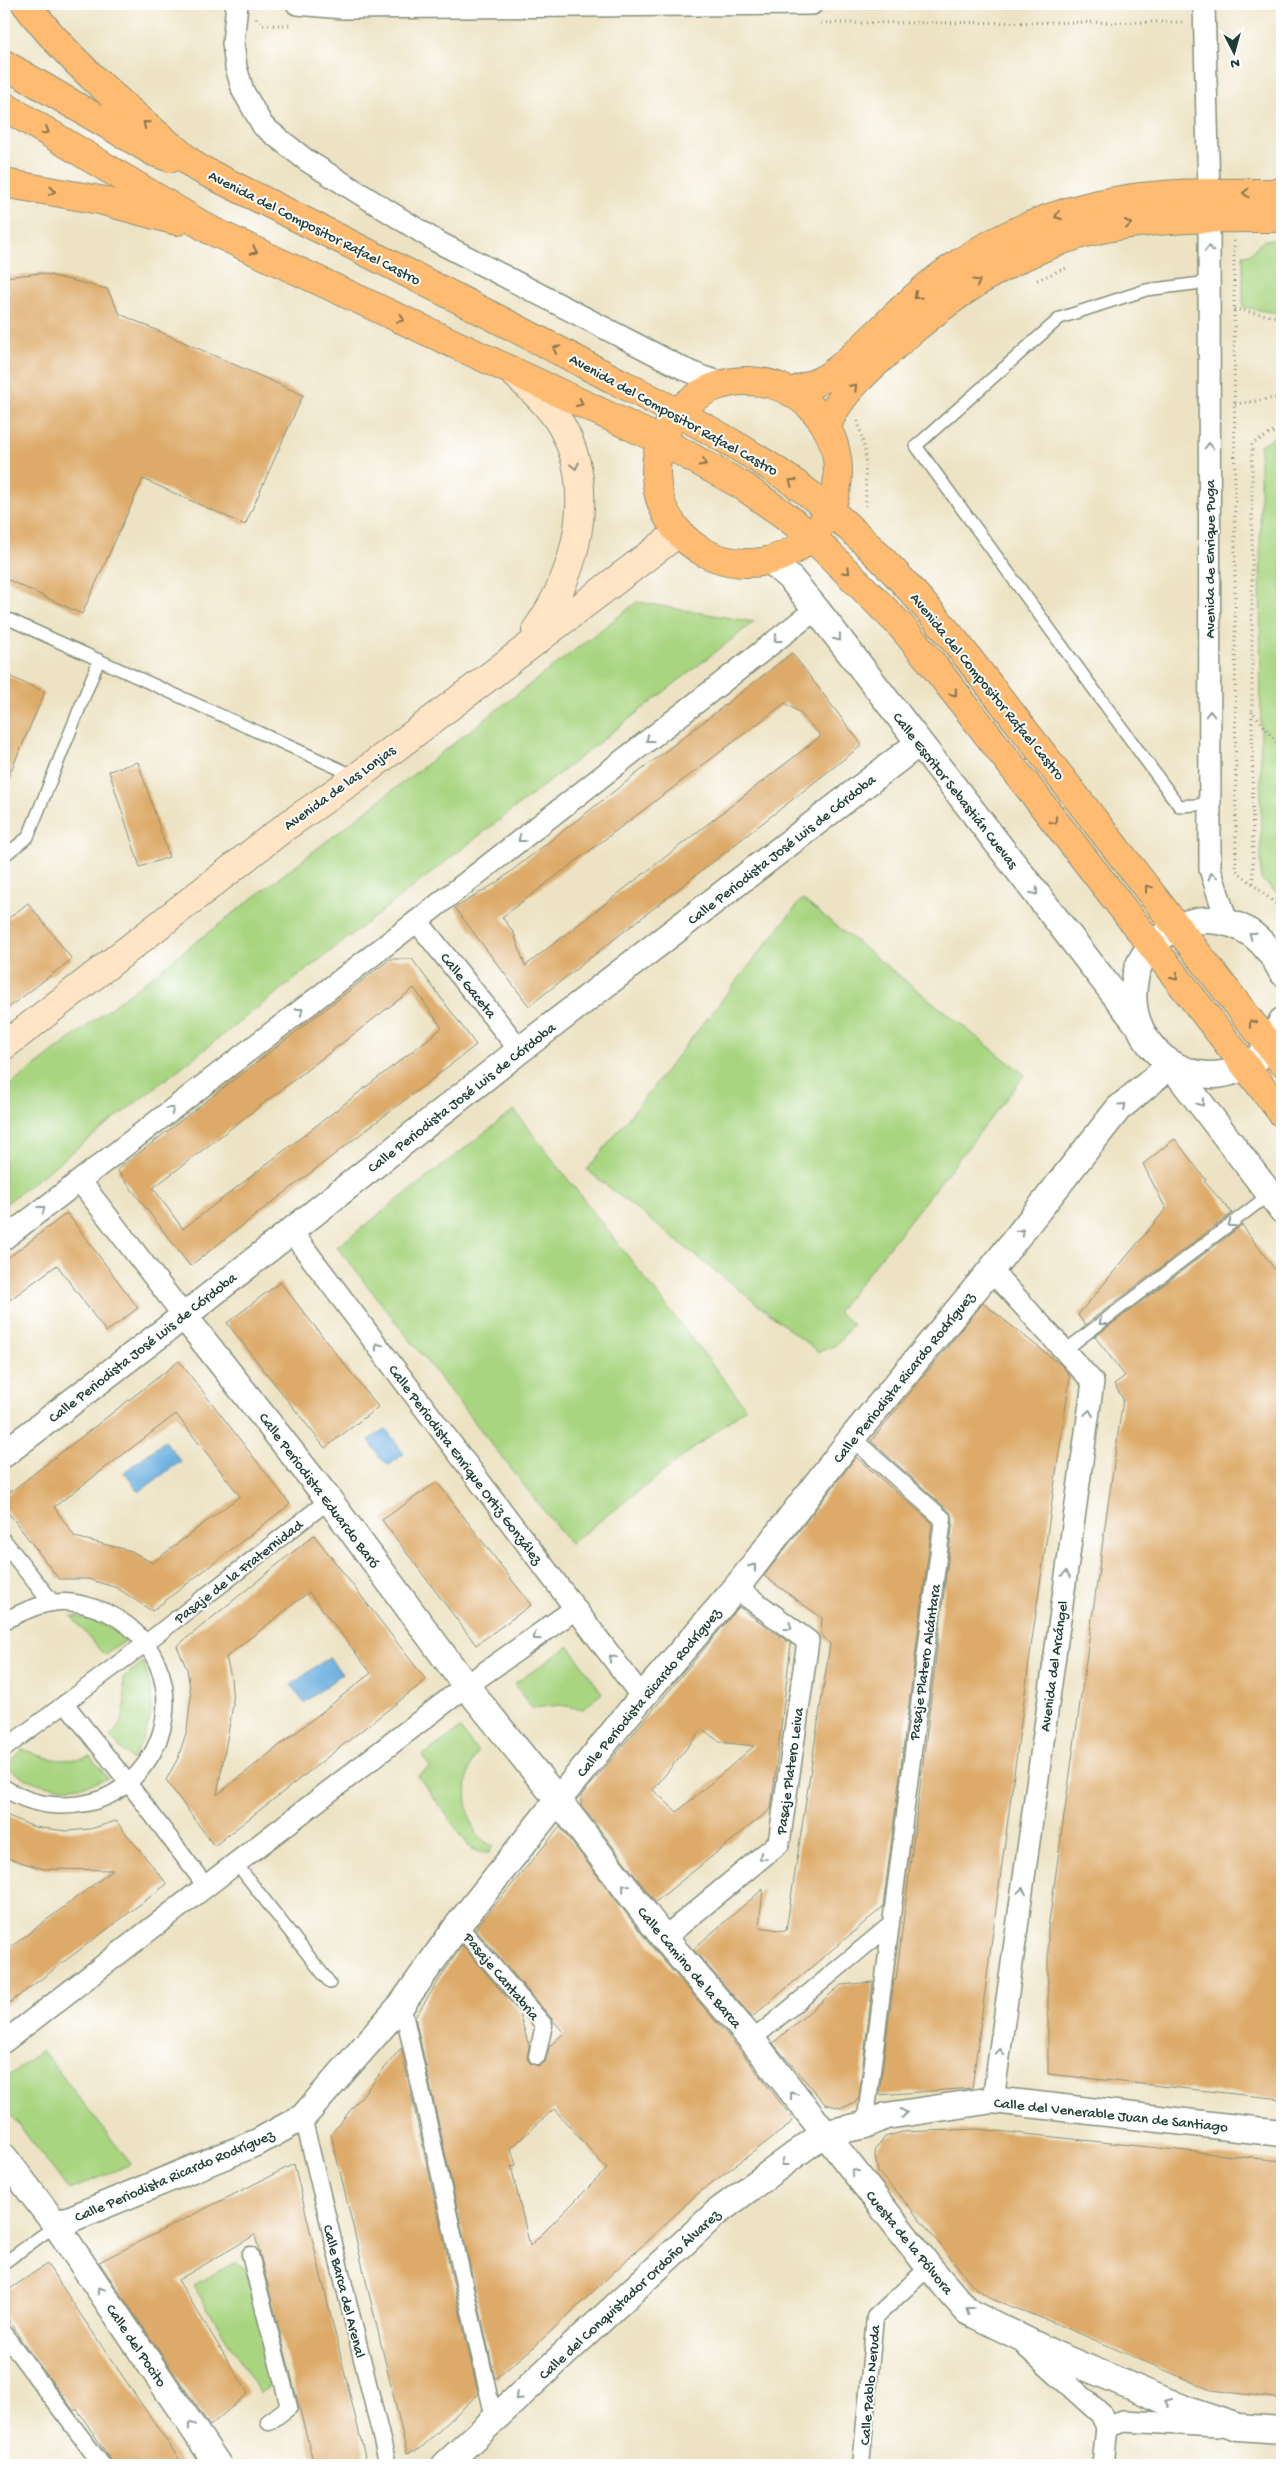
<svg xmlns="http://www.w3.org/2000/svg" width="1286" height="2469" font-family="'Gochi Hand',sans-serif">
	<rect width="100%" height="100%" fill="#fff"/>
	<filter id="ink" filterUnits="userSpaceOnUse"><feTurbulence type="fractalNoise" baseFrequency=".02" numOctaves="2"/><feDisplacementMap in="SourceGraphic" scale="10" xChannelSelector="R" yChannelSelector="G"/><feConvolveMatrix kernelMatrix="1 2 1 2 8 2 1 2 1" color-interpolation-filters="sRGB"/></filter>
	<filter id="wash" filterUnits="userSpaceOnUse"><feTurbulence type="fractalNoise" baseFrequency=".0096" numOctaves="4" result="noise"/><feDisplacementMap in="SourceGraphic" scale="20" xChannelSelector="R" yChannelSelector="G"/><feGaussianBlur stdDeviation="1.12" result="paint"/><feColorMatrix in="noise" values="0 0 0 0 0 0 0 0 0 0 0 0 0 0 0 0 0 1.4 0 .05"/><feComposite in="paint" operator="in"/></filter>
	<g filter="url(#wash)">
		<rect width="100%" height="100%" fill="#ede3c4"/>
		<g fill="#a9d581" stroke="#64895a">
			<path d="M1264 240H1282V314L1243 307V255L1249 254Z"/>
			<path d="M1282 432V897L1261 879 1260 445Z"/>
			<path d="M637 602 754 622 4 1205V1090Z"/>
			<path d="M802 899 1025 1075 837 1312 853 1324 835 1346 818 1352 587 1170Z"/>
			<path d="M514 1110 746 1408 570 1544 337 1247Z"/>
			<path d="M71 1616C94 1619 109 1625 127 1640L104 1655Z"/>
			<path d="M569 1646 602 1693 583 1709 560 1705 532 1708 514 1684Z"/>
			<path d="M143 1662C158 1702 153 1724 132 1760L110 1737C128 1720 126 1701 123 1678Z"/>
			<path d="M460 1729 478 1752C462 1773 464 1809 475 1831 479 1838 486 1843 493 1846L489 1853H482L471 1849 418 1776 430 1767 422 1756Z"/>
			<path d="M23 1749C46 1760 65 1763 90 1756L108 1778C73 1793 36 1790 6 1766Z"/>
			<path d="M42 2050 131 2164 69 2190 4 2106V2080Z"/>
			<path d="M234 2263 245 2268 275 2383 260 2393 193 2285Z"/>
		</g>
		<g fill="#69aedf" stroke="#44768a">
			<path d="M386 1429 404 1454 389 1465 380 1458 369 1440Z"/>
			<path d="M165 1441 181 1461 139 1492 124 1472Z"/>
			<path d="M329 1657 342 1674 304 1703 291 1685Z"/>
		</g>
		<g id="blocks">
			<g fill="#ddaa69" fill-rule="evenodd">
				<path d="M41 273 107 289 120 314 303 395 245 525 143 479 82 614 4 578V277Z"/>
				<path d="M792 653 862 745 529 1006 455 908 496 883ZM785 703 800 713 821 736 525 966 514 933 502 917Z"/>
				<path d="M4 674 45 692 4 787Z"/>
				<path d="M138 762 169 857 140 867 109 771Z"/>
				<path d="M28 903 72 959 4 1011V922Z"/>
				<path d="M390 959H412L476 1045 190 1266 117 1170ZM414 988 442 1028 183 1229 153 1188Z"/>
				<path d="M1175 1139 1206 1180 1204 1181 1232 1213 1085 1325 1078 1315 1166 1209 1143 1164Z"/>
				<path d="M67 1213 138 1308 106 1332 57 1265 4 1304V1261Z"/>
				<path d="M1242 1225 1282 1279V2099L1048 2074V1929L1123 1399 1114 1384 1125 1376 1095 1337Z"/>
				<path d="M280 1282 378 1407 325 1448 227 1323Z"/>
				<path d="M983 1303 1062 1366 1070 1376 1032 1640 972 2088 879 2095 894 1980H896L953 1520 950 1512 871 1441Z"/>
				<path d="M179 1361 290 1504 152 1611 117 1588 88 1579H59L4 1507V1497ZM176 1414 240 1496 152 1563 132 1551 75 1537 54 1507Z"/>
				<path d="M856 1457 932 1523 883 1907 752 2017 693 1949 763 1889 759 1927 786 1931 830 1644 821 1634 822 1618 764 1576Z"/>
				<path d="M437 1482 531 1605 476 1645 382 1520Z"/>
				<path d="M314 1535 426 1680 214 1846 166 1780 178 1758 187 1730 191 1696 187 1669 177 1646ZM309 1592 371 1673 217 1795 233 1705 231 1677 226 1657Z"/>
				<path d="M739 1607 791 1644 771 1809 655 1902 581 1805V1796ZM702 1729 720 1742 754 1746 677 1812 653 1790Z"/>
				<path d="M4 1814 34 1827 67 1831 90 1829 116 1821 167 1884 4 2007V1952L113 1870 44 1869 4 1857Z"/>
				<path d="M560 1827 652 1947 740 2050 793 2119 788 2126 697 2194 534 2347 495 2379 415 2017 462 1945 519 2012 529 2046 527 2058 530 2063 539 2066 545 2062 550 2046 564 2033 475 1929ZM554 2109 607 2169 530 2246 511 2166 516 2165 511 2148Z"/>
				<path d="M873 1982 859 2097 855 2103 841 2108 825 2104 773 2043 841 1985Z"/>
				<path d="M401 2048 478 2394 420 2449 407 2453 331 2134Z"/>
				<path d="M978 2129 1282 2161V2399L1211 2390 1055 2323 994 2300 975 2288 907 2204 878 2172 874 2151 885 2137 902 2132Z"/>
				<path d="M294 2164 367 2465H314L255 2235 178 2280 248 2393 210 2426 99 2262Z"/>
				<path d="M47 2264 85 2321 183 2465H114L77 2409 74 2411 23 2343 4 2313V2293Z"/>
			</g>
		</g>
	</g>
	<g filter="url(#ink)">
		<use href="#blocks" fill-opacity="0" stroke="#86907c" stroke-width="1"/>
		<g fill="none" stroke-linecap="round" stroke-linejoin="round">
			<defs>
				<g id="service">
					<path d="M1209 282 1146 290 1060 318 916 446 1179 806 1210 804"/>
					<path d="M4 617 355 776"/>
					<path d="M4 856 28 837 99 660"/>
					<path d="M1064 1351 1270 1194"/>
					<path d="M235 1862 330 1983"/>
					<path d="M4 2263 56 2225"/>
				</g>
				<g id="pedestrian">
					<path d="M852 1438 943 1519 865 2125"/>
					<path d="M4 1542 52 1603"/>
					<path d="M4 1621C22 1612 40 1603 61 1602 77 1601 94 1607 108 1613 171 1644 184 1722 138 1773 125 1788 107 1799 87 1803 58 1809 29 1804 4 1788"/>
					<path d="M65 1703 129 1784 205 1885"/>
					<path d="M4 1749 146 1643 329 1500"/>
					<path d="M458 1925 544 2025 537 2056"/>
					<path d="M402 2004 494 2419"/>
					<path d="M752 2040 889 1926"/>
					<path d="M303 2117 388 2465"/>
					<path d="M250 2255 289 2407 269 2422"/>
					<path d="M4 2334 102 2465"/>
					<path d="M861 2465 875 2317 929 2267"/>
				</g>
				<g id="minor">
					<path d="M237 4 233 43 236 67 243 91 263 126 306 160 436 241 684 369 703 377 724 383"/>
					<path d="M297 4 343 8 812 4"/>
					<path d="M1204 4 1209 193 1210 869 1227 922"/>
					<path d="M417 921 520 1050"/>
					<path d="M80 1181 184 1316"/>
					<path d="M291 1231 642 1697"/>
					<path d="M4 1239 417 921 816 609"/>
					<path d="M991 1270 1093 1382 993 2100"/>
					<path d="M664 1938 779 1843 808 1641 736 1588"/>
					<path d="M4 2042 466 1686 575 1609"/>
					<path d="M1027 2347 1101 2414 1107 2427 1103 2465"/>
					<path d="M1107 2427 1123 2421 1218 2426"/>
				</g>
				<g id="tertiary">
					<path d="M772 562 791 579 816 609 1135 1021"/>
					<path d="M1282 972C1266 941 1246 922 1209 920 1191 919 1170 929 1157 941 1146 950 1137 965 1135 979 1120 1055 1210 1108 1265 1051 1273 1043 1277 1031 1282 1021"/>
					<path d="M1171 1065 1282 1210"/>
					<path d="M184 1316 329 1500 466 1686 558 1800 664 1938 752 2040 929 2267 967 2311 1054 2354 1190 2411 1238 2427 1282 2430"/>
					<path d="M4 1454 184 1316 520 1050 919 743"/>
					<path d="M4 2157 56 2225 218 2465"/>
					<path d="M56 2225 258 2142 303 2117 402 2004 458 1925 558 1800 642 1697 736 1588 852 1438 991 1270 1118 1109 1171 1065"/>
					<path d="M445 2465 716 2213 823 2134 865 2125 886 2116 993 2100 1282 2133"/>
				</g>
				<g id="secondary">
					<path d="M515 374C532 389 549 405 561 425 598 490 577 573 536 630"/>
					<path d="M4 1046 285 827 357 777 678 533"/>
				</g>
				<g id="primary">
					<path d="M196 167C326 232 456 296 584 364 658 403 736 440 804 490 860 532 909 586 954 640L1282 1062"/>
					<path d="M210 230 660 440 743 486 783 514 812 537 901 626 931 662 1282 1113"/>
					<circle cx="747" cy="472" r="91"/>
					<path d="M792 392C805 386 822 382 833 373 868 346 898 309 934 281 987 240 1053 210 1120 200 1173 191 1228 193 1282 193"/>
					<path d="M826 427C830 419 834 410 839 403 855 380 885 355 906 336 967 283 1041 237 1123 225 1175 217 1229 218 1282 218"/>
				</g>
				<g id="motorway">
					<path d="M26 4C73 67 137 117 196 167"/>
					<path d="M4 64 154 152 171 158"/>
					<path d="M4 106 210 230"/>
					<path d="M4 183 100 200 177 221"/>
				</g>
			</defs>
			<use href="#service" stroke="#86907c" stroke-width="14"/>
			<use href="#pedestrian" stroke="#86907c" stroke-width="19"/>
			<use href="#minor" stroke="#86907c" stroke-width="24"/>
			<use href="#tertiary" stroke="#86907c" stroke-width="29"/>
			<use href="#secondary" stroke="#86907c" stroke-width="30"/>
			<use href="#primary" stroke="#86907c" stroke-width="30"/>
			<use href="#motorway" stroke="#86907c" stroke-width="30"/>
			<g stroke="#86907c" stroke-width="3" stroke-dasharray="1 4" stroke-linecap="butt">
				<path d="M256 18 263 25H290"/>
				<path d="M821 23 1185 22"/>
				<path d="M1234 241 1236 870 1282 909"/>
				<path d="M1037 280 1066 268"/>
				<path d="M1234 309 1282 318"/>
				<path d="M1235 404 1282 397"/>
				<path d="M858 421 865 450 866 510"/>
				<path d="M1282 427 1252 444V711L1282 749"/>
				<path d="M1252 712 1253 884"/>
			</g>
			<use href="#service" stroke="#fff" stroke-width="11"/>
			<use href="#pedestrian" stroke="#fff" stroke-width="16"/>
			<use href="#minor" stroke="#fff" stroke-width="21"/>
			<use href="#tertiary" stroke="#fff" stroke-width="26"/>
			<use href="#secondary" stroke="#ffe4c6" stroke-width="28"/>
			<use href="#primary" stroke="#ffbb71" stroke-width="28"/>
			<use href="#motorway" stroke="#ffbb71" stroke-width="28"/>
		</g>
		<defs><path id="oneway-chevron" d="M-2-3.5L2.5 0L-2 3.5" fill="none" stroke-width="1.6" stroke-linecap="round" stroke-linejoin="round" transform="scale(1.25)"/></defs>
		<g stroke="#84764f">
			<use href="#oneway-chevron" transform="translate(146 124) rotate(-140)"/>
			<use href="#oneway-chevron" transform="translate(46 131) rotate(31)"/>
			<use href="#oneway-chevron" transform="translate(52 191) rotate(10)"/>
			<use href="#oneway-chevron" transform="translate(1246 193) rotate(179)"/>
			<use href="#oneway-chevron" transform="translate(1058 216) rotate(160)"/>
			<use href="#oneway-chevron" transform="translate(1128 224) rotate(-7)"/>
			<use href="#oneway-chevron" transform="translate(254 251) rotate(25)"/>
			<use href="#oneway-chevron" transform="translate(977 282) rotate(-30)"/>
			<use href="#oneway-chevron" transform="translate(917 296) rotate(139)"/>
			<use href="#oneway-chevron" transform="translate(401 319) rotate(25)"/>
			<use href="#oneway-chevron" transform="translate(556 349) rotate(-152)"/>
			<use href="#oneway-chevron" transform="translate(854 387) rotate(-45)"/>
			<use href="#oneway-chevron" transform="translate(580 403) rotate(25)"/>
			<use href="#oneway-chevron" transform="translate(703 463) rotate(31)"/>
			<use href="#oneway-chevron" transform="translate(792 482) rotate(-145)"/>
			<use href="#oneway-chevron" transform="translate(847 571) rotate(44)"/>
			<use href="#oneway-chevron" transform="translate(954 693) rotate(52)"/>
			<use href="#oneway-chevron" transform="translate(1054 821) rotate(52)"/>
			<use href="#oneway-chevron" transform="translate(1148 888) rotate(-127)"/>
			<use href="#oneway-chevron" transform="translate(1175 977) rotate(52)"/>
			<use href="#oneway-chevron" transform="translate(1252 1023) rotate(-128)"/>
		</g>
		<g stroke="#8f9e9a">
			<use href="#oneway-chevron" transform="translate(1209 249) rotate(-90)"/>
			<use href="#oneway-chevron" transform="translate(1209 446) rotate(-90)"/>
			<use href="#oneway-chevron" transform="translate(838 638) rotate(52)"/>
			<use href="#oneway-chevron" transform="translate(777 639) rotate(142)"/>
			<use href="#oneway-chevron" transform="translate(1210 714) rotate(-90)"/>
			<use href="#oneway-chevron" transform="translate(649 739) rotate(142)"/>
			<use href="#oneway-chevron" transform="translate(521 839) rotate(142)"/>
			<use href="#oneway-chevron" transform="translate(1212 876) rotate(-106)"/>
			<use href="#oneway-chevron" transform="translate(1035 892) rotate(52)"/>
			<use href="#oneway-chevron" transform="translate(1252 935) rotate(-145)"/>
			<use href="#oneway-chevron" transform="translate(300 1011) rotate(-38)"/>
			<use href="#oneway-chevron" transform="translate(1201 1103) rotate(52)"/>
			<use href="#oneway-chevron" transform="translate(1123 1106) rotate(-42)"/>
			<use href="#oneway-chevron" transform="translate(171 1110) rotate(-38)"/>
			<use href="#oneway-chevron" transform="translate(42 1209) rotate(-38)"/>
			<use href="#oneway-chevron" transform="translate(1231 1224) rotate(143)"/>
			<use href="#oneway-chevron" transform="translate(1021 1232) rotate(-52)"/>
			<use href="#oneway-chevron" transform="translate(1102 1322) rotate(143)"/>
			<use href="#oneway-chevron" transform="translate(378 1346) rotate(-127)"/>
			<use href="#oneway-chevron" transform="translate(1089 1413) rotate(-82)"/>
			<use href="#oneway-chevron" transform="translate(753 1567) rotate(-52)"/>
			<use href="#oneway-chevron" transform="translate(1066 1574) rotate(-82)"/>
			<use href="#oneway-chevron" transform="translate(789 1627) rotate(36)"/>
			<use href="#oneway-chevron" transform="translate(536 1637) rotate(145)"/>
			<use href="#oneway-chevron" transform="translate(612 1658) rotate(-127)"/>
			<use href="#oneway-chevron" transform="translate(762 1857) rotate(140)"/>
			<use href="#oneway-chevron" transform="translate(625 1887) rotate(-128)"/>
			<use href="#oneway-chevron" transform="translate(1022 1891) rotate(-82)"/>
			<use href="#oneway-chevron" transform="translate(1000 2052) rotate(-82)"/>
			<use href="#oneway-chevron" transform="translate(793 2095) rotate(-127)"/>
			<use href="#oneway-chevron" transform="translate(904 2113) rotate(-9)"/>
			<use href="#oneway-chevron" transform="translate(784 2163) rotate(143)"/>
			<use href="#oneway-chevron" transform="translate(854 2172) rotate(-129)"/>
			<use href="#oneway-chevron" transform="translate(100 2290) rotate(-124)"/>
			<use href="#oneway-chevron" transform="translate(969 2310) rotate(-143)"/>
			<use href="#oneway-chevron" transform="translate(518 2397) rotate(137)"/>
			<use href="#oneway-chevron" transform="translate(1168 2402) rotate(-157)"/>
			<use href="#oneway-chevron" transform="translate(191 2425) rotate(-124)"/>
		</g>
		<use stroke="#8f907d" href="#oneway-chevron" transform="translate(575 466) rotate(78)"/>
	</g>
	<g text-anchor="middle" stroke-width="4" stroke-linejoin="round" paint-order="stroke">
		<g font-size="15" fill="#1f3d34" stroke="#fff">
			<text transform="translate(315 227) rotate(27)" y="5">Avenida del Compositor Rafael Castro</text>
			<text transform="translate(674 414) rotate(29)" y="5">Avenida del Compositor Rafael Castro</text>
			<text transform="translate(1209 559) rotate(-90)" y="5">Avenida de Enrique Puga</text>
			<text transform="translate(988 686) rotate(51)" y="5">Avenida del Compositor Rafael Castro</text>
			<text transform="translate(339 787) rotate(-36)" y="5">Avenida de las Lonjas</text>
			<text transform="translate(956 790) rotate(52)" y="5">Calle Escritor Sebastián Cuevas</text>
			<text transform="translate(781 849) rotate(-38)" y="5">Calle Periodista José Luis de Córdoba</text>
			<text transform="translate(469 985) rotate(51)" y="5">Calle Gaceta</text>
			<text transform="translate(461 1097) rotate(-38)" y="5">Calle Periodista José Luis de Córdoba</text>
			<text transform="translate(142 1347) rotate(-38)" y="5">Calle Periodista José Luis de Córdoba</text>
			<text transform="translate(903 1377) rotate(-51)" y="5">Calle Periodista Ricardo Rodríguez</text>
			<text transform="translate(466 1464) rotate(53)" y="5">Calle Periodista Enrique Ortiz González</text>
			<text transform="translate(320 1490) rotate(53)" y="5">Calle Periodista Eduardo Baró</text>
			<text transform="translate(238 1571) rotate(-38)" y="5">Pasaje de la Fraternidad</text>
			<text transform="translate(924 1662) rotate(-82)" y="5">Pasaje Platero Alcántara</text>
			<text transform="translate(1053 1666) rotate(-82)" y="5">Avenida del Arcángel</text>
			<text transform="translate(648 1692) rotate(-50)" y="5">Calle Periodista Ricardo Rodríguez</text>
			<text transform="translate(789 1771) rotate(-82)" y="5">Pasaje Platero Leiva</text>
			<text transform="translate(690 1967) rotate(50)" y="5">Calle Camino de la Barca</text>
			<text transform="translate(502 1976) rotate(50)" y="5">Pasaje Cantabria</text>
			<text transform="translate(1111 2114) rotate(6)" y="5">Calle del Venerable Juan de Santiago</text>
			<text transform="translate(174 2175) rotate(-23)" y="5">Calle Periodista Ricardo Rodríguez</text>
			<text transform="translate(910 2242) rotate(51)" y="5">Cuesta de la Pólvora</text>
			<text transform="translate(345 2291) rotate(76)" y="5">Calle Barca del Arenal</text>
			<text transform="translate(629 2294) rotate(-43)" y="5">Calle del Conquistador Ordoño Álvarez</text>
			<text transform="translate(137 2345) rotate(56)" y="5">Calle del Pocito</text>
			<text transform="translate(869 2385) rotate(-85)" y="5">Calle Pablo Neruda</text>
		</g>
	</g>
	<rect width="1286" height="2469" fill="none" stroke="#fff" stroke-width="20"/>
	<g transform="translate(1234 52) rotate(174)" stroke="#ffffff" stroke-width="4" paint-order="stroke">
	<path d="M0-4L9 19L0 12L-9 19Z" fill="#1f3d34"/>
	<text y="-8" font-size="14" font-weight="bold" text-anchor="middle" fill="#1f3d34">N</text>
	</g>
</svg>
